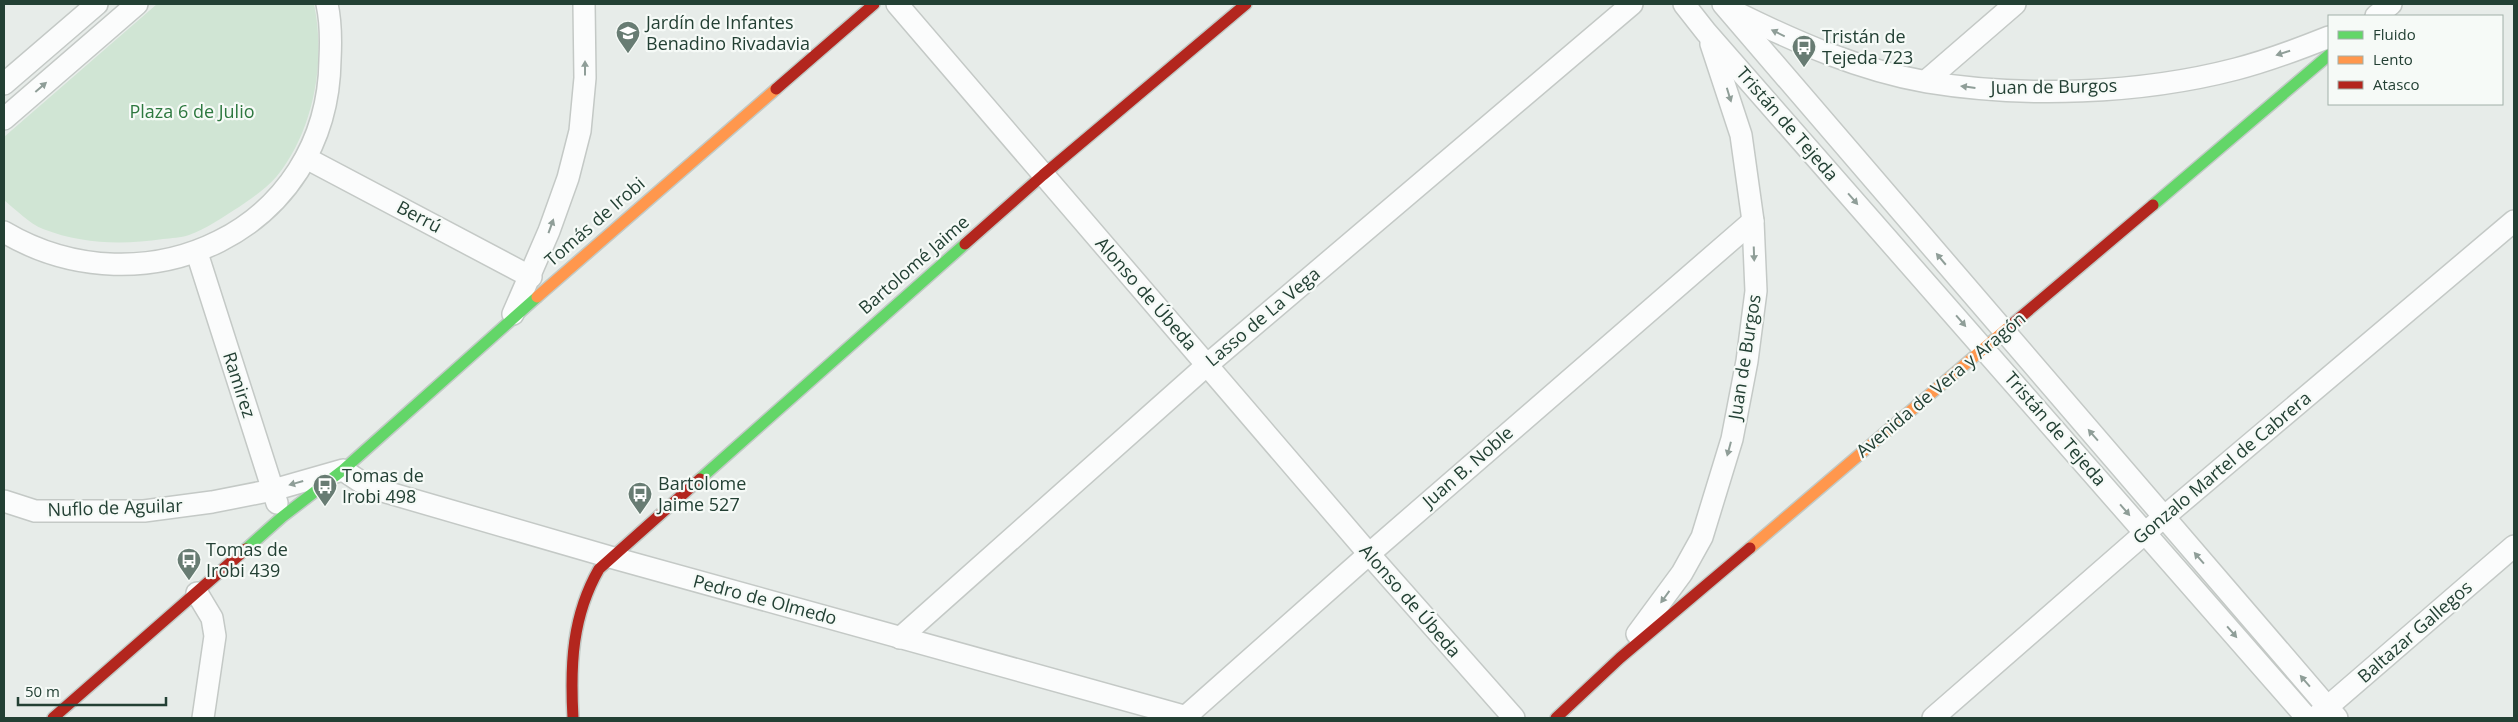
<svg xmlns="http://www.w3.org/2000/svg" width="2518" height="722" font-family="'Open Sans',sans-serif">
	<rect width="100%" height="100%" fill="#e7ece9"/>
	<path fill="#d0e5d4" d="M157 4H314C326 61 314 130 277 176 267 188 251 199 239 207 223 217 206 229 189 235 181 238 171 238 163 239 122 245 82 244 43 229 30 224 15 209 4 200V137Z"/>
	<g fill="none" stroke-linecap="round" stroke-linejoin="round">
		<defs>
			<g id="street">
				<path d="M897 4 1369 554 1514 718"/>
				<path d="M1684 4 1706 32 2307 718"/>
				<path d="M1723 4 2337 718"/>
				<path d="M1735 12C1796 42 1859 70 1927 82 2024 98 2140 94 2236 69 2267 61 2299 49 2329 37"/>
				<path d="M2376 16 2391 4"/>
				<path d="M1926 81 2015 4"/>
				<path d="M4 84 97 4"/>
				<path d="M4 119 137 4"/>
				<path d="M306 158 531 277"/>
				<path d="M4 232C145 315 328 231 330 60 331 41 331 22 327 4"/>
				<path d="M197 253 277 503"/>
				<path d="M513 314 549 231 568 178 580 131 585 78 584 4"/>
				<path d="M4 501 35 511H144L212 502 273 490 343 470 361 482 379 490 610 557 1191 718"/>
				<path d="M197 593 212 618 215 636 203 718"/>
				<path d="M1637 634 1682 573 1702 537 1732 439 1747 361 1756 291 1753 221 1741 135 1711 44"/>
				<path d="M900 638 1207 365 1632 4"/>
				<path d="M2317 716 2514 546"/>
				<path d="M1184 718 1369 554 1753 221"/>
				<path d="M1933 718 2145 533 2514 221"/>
			</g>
			<g id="fast">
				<path d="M2153 205 2329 55"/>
				<path d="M700 479 965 244"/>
				<path d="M246 549 282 517 343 470 537 297"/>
			</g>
			<g id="slow">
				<path d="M537 297 776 89"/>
				<path d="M1750 548 2010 326"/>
			</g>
			<g id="jam">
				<path d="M776 89 874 4"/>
				<path d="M965 244 1043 175 1246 4"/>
				<path d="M2010 326 2153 205"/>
				<path d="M53 718 246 549"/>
				<path d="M573 718C570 665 572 616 599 569L700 479"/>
				<path d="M1556 718 1620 658 1750 548"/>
			</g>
		</defs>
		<use href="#street" stroke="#c4c9c6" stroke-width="24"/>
		<use href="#fast" stroke="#c2cac6" stroke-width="14"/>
		<use href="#slow" stroke="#c2cac6" stroke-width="14"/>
		<use href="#jam" stroke="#c2cac6" stroke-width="14"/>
		<use href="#street" stroke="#fbfcfc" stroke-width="21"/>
		<use href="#fast" stroke="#63d668" stroke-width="11"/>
		<use href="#slow" stroke="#ff974d" stroke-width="11"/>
		<use href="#jam" stroke="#b3261e" stroke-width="11"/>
	</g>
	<defs><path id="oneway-solid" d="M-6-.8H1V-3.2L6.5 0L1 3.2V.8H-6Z" transform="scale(1.25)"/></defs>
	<g fill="#8f9e98">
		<use href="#oneway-solid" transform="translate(1778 33) rotate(-154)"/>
		<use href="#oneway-solid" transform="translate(2283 53) rotate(162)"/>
		<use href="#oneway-solid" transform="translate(585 68) rotate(-90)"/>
		<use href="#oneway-solid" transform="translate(41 87) rotate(-41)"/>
		<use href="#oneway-solid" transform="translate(1968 87) rotate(-173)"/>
		<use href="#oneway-solid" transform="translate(1729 95) rotate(73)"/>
		<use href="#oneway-solid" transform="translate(1853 199) rotate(49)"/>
		<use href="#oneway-solid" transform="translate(551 226) rotate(-70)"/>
		<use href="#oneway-solid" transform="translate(1754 254) rotate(88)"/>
		<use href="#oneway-solid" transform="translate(1941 259) rotate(-130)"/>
		<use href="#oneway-solid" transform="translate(1961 321) rotate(49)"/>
		<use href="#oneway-solid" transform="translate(2093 435) rotate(-131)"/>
		<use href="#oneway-solid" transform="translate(1729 449) rotate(105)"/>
		<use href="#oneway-solid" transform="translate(296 483) rotate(164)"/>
		<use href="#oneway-solid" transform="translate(2125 510) rotate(49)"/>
		<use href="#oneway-solid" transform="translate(2199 558) rotate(-131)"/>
		<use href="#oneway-solid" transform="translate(1665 597) rotate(126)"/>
		<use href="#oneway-solid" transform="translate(2232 632) rotate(49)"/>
		<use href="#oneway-solid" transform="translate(2305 681) rotate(-131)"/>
	</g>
	<defs>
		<symbol id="school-pin" viewBox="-11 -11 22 30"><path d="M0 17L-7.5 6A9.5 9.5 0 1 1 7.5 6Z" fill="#687c73" stroke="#f6faf7"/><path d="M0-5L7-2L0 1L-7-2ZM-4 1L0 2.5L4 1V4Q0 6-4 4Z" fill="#fff"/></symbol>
		<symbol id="bus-pin" viewBox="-11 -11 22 30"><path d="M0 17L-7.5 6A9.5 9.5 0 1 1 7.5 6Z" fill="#687c73" stroke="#f6faf7"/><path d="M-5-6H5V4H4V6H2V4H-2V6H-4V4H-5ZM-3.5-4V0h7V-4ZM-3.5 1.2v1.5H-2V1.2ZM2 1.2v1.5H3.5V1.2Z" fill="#fff"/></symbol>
	</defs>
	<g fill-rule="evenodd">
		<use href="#school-pin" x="614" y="19" width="28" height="38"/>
		<use href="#bus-pin" x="1790" y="33" width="28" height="38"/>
		<use href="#bus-pin" x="311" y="472" width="28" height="38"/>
		<use href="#bus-pin" x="626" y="480" width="28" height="38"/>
		<use href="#bus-pin" x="175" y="546" width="28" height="38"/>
	</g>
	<g text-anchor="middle" stroke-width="4.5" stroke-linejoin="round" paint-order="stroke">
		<g font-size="18" fill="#234034" stroke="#f6faf7" text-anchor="start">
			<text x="646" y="29">Jardín de Infantes<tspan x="646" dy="21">Benadino Rivadavia</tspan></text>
			<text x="1822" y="43">Tristán de<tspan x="1822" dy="21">Tejeda 723</tspan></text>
			<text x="342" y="482">Tomas de<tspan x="342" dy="21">Irobi 498</tspan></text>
			<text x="658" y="490">Bartolome<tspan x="658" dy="21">Jaime 527</tspan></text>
			<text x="206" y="556">Tomas de<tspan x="206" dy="21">Irobi 439</tspan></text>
		</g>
		<g font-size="18" fill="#234034" stroke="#f6faf7">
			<text transform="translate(2054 87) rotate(-1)" y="6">Juan de Burgos</text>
			<text transform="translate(1787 124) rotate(49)" y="6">Tristán de Tejeda</text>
			<text transform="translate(419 217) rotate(28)" y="6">Berrú</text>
			<text transform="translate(595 222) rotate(-41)" y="6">Tomás de Irobi</text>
			<text transform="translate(914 265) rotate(-41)" y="6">Bartolomé Jaime</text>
			<text transform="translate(1146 294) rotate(49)" y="6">Alonso de Úbeda</text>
			<text transform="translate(1263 317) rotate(-40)" y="6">Lasso de La Vega</text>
			<text transform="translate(1745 357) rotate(-81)" y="6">Juan de Burgos</text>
			<text transform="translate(239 385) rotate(72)" y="6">Ramirez</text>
			<text transform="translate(1941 385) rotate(-40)" y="6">Avenida de Vera y Aragón</text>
			<text transform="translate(2055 429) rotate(49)" y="6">Tristán de Tejeda</text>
			<text transform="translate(1468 467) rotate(-41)" y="6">Juan B. Noble</text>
			<text transform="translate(2222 468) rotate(-40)" y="6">Gonzalo Martel de Cabrera</text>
			<text transform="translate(115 508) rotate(-2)" y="6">Nuflo de Aguilar</text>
			<text transform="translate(765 600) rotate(15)" y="6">Pedro de Olmedo</text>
			<text transform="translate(1410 601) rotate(49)" y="6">Alonso de Úbeda</text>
			<text transform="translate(2415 632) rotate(-41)" y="6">Baltazar Gallegos</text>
		</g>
		<g font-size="18" fill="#2d783f" stroke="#f6faf7">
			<text x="192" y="118">Plaza 6 de Julio</text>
		</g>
	</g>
	<rect width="2518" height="722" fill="none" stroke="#234034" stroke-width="10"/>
	<rect x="2328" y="15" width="175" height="90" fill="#f6faf7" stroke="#a2b0a9"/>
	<rect x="2338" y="31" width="25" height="8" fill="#63d668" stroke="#a2b0a9"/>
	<text x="2373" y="40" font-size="15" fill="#234034">Fluido</text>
	<rect x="2338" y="56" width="25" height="8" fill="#ff974d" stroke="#a2b0a9"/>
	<text x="2373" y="65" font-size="15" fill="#234034">Lento</text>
	<rect x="2338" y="81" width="25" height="8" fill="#b3261e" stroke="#a2b0a9"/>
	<text x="2373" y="90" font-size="15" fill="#234034">Atasco</text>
	<path d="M18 697v8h148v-8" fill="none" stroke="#234034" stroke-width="2.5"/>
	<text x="25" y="697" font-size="15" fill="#234034" stroke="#f6faf7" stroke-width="4" paint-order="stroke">50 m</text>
</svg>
